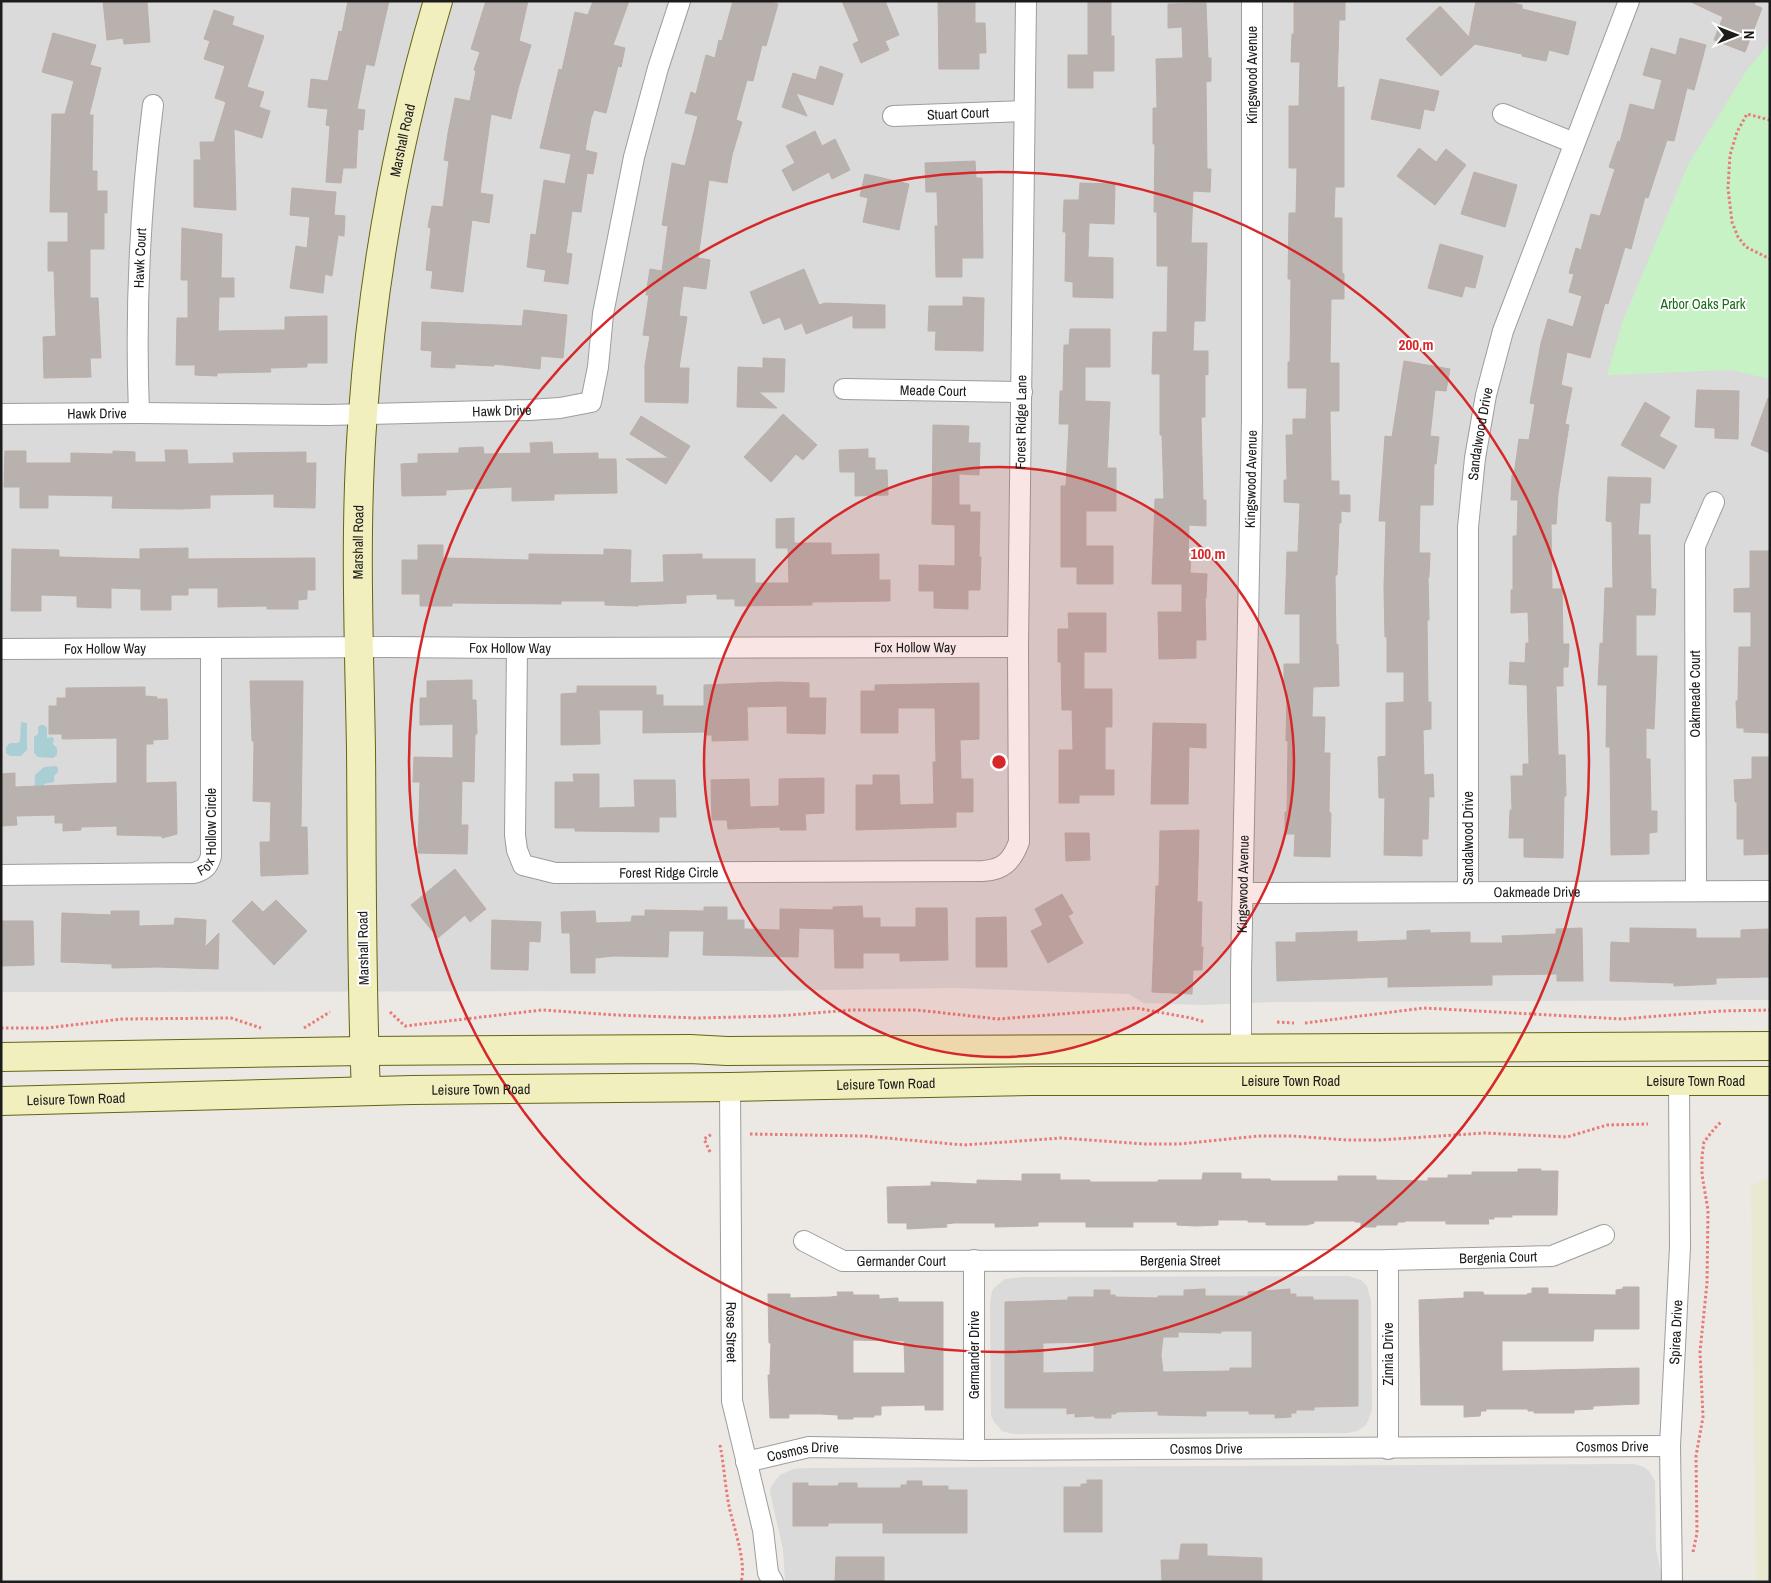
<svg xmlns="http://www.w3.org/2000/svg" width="1771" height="1583" font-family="'Archivo Narrow',sans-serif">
	<rect width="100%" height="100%" fill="#ece9e4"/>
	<g fill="#dadada">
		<path d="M1 1H1770V1000L1272 1002 1202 1005 1144 1003 1128 994 954 988 756 991 1 992Z"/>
		<path d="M1348 1276 1361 1280 1367 1286 1371 1301 1372 1409 1368 1421 1365 1426 1357 1431 1348 1433 1013 1434 1002 1431 994 1422 991 1416 990 1303 992 1291 995 1287 1005 1279 1022 1277Z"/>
		<path d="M1634 1464 1644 1467 1649 1471 1655 1481 1656 1550 1661 1572 1662 1582H785L783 1549 770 1493 771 1486 780 1475 793 1469 806 1468Z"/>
	</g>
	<path fill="#e9e9d1" d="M1770 1176V1582H1756L1751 1186Z"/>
	<path fill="#c6f2c5" d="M1770 42V379L1732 370 1607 375 1622 323 1689 163 1747 70Z"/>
	<g fill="#a9cfd5">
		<path d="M21 722 27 723V750L21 756H10L6 753V747L10 743H18L20 741Z"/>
		<path d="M41 725H44L47 728V738L53 737 54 739 53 744 57 748V755L53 758 38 757 34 753V737L38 734V727Z"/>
		<path d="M56 766 58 768V772L54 776V782L44 784V797L34 795 35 775 44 767Z"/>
	</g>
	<g fill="#b9b1ad" stroke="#bcafa8" fill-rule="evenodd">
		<path d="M103 1H147L150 42 124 44 123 38 107 40Z"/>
		<path d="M348 1H389L374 66 366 64 357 109 365 110 363 130 358 129 356 168H343L341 183 326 182 330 126 326 125 328 109 308 107 311 79 328 81 339 31 342 32Z"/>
		<path d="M486 1H528L519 41 531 45 518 89 511 119 491 114 480 193 493 195 489 223 472 220 463 292 431 288 433 271 426 270 431 228 428 227 432 206 443 207 449 161 444 160 448 133 455 98 470 101 476 71 474 70 480 52 471 49Z"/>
		<path d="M593 1H629L613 45 625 48 621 67 618 66 606 113 594 110 591 118 585 150 597 153 593 174 587 173 581 212 572 211 566 253 572 254 568 284 544 281 546 270 527 267 531 234 536 235 544 180 565 184 571 154 540 148 559 69 562 70 575 12 588 15Z"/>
		<path d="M733 1H768L778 4 766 46 762 45 753 81 747 80 736 120 742 122 732 155 727 183 709 180 698 258 710 260 706 289 683 286 679 316 687 317 679 368H689L688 403 645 402V365L650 336 643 335 649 295H646L650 269 662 271 668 226 662 225 672 163 685 166 698 116 685 113 691 92 696 94 706 55 715 58 719 40 722 41Z"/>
		<path d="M842 1H885L899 35 885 41 889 50 861 63 853 44 859 41Z"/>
		<path d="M938 1H975V23H985L986 53H979V69H939Z"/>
		<path d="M1088 1H1111V36H1114V71H1093V88H1068V55H1088Z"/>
		<path d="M1294 1H1345V20H1339L1337 88 1344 87V187H1335L1334 218H1342V273L1344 274V299H1331L1330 363H1339V411H1330L1331 481H1339V495H1350V512L1341 511V523H1339L1337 575H1335L1336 645 1338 644 1339 686 1313 687 1312 717H1325L1324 753H1330L1329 812 1331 813 1330 857 1294 856 1295 834H1285V812H1287L1288 741H1286L1287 687H1284V664H1300V614H1285L1287 552H1298L1300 503 1284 502V480H1287L1286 435H1293V419H1306L1307 388H1288V362H1290L1291 279H1288L1289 213H1296L1297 168H1289V106H1299L1300 62H1291L1292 34H1294Z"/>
		<path d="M1476 1H1503L1522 5V9L1576 22 1568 55 1549 50 1546 61 1522 56V54L1475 44 1441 76 1406 39 1440 6 1469 37Z"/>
		<path d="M1689 1H1756L1754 5 1762 8 1745 52 1714 40 1723 17Z"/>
		<path d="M1206 3 1208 58H1211V81L1206 82 1207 169H1211L1210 192 1193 191 1191 243H1207L1205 321H1194L1193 351H1208V375L1205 374V417H1201L1203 500H1206V526L1189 525 1188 556H1191L1190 573 1207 574 1206 598H1205L1206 640H1196V658L1159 659 1158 612H1182V584H1152L1155 499H1164L1162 435H1160V374H1152L1153 332H1167L1168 266H1157V212H1154L1155 144H1153V108H1157L1156 59 1183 58 1182 27 1168 28V4Z"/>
		<path d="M214 10 234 17 232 25 264 36 247 87 264 92 259 107 270 111 262 138 234 129 236 210 194 207V160H201L200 142H214L226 102 215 98 225 66 204 59 210 41 204 39Z"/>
		<path d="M53 33 96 45 90 65 101 68 89 115H93L92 171H97V191H107V213H104V249H90V298H98L101 358H90L91 377 44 378 43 337 56 336 54 271H48V242H68V212H50L52 114H65L74 81 42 72Z"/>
		<path d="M1680 38 1706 45 1694 90 1687 88 1674 141 1667 140 1648 198 1645 197 1631 249 1625 247 1608 304 1605 303 1590 358 1567 352 1561 385 1572 388 1565 424 1569 425 1558 494 1556 524H1551L1552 589H1562L1563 644H1569L1568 667H1563V686H1556L1558 755H1565L1566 796H1564L1563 858 1524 857V838H1509L1510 810H1512L1511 776H1523V764H1529L1527 685 1509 684 1510 662 1525 663 1526 643H1529L1528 612 1511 613V590H1513V536H1517L1518 500H1511L1512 475H1514L1519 439 1529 440 1535 404 1530 403 1541 343 1548 319 1573 327 1582 296 1569 292 1574 274 1569 273 1576 248 1581 250 1591 214 1600 216 1615 169 1609 167 1618 141 1620 142 1630 104 1654 110 1662 80 1643 75 1651 48 1676 55Z"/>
		<path d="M820 66 843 74 833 105 796 93 807 116 782 107 793 73 816 80Z"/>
		<path d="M1380 79 1439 91 1434 111 1424 109 1420 129 1371 119Z"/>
		<path d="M815 131 822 146 835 139 850 170 832 179 829 172 793 191 782 170 795 163 786 146Z"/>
		<path d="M1419 148 1436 162 1446 149 1466 165 1435 205 1397 176Z"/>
		<path d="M975 161 976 178H982L983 258H962V277H936L935 226H938L937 192H926L925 163Z"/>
		<path d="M1474 172 1517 185 1505 227 1461 214Z"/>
		<path d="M865 174 909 184 899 230 863 222 868 198 860 196Z"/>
		<path d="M1080 183 1115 184 1114 224 1089 223 1088 257 1113 258V298L1073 297V282L1065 281 1066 232H1063L1064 200H1079Z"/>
		<path d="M292 188 336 192 334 215 345 216 344 236 338 235 332 276 325 274 323 293 290 288 296 246 307 248 310 217 290 215Z"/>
		<path d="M182 228 222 234 221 278H234V297H219L218 331 285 330V317L327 316V363H307V367L270 368 271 372 217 373V376L195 375V365H176L177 318H188V280H181Z"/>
		<path d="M1440 244 1483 256 1475 288 1465 286 1462 297 1428 288Z"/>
		<path d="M804 269 819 305 825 303 885 305V328H853V315L806 334 802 323 785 330 780 317 763 324 750 292Z"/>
		<path d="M963 297 984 298 983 351 935 350 936 331H928L929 306H963Z"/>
		<path d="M524 310 567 315 563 358 541 356 540 369 494 364V366L455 364V368L431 367 432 351 421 350 422 322 522 326Z"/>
		<path d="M1070 329H1110V367H1085V401L1110 402 1107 468H1116V511H1086V546H1113V584H1077V567H1061V486H1066L1069 424H1059L1060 391H1063L1064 345H1069Z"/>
		<path d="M763 358 785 359 784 392H759L777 408 737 407 738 367 763 368Z"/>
		<path d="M1404 361 1450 369 1446 391 1435 390 1430 436 1439 437 1436 464H1434L1433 505H1420L1419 553H1430L1429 577H1428L1429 620H1427L1428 702H1431V729L1423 730 1424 775 1433 774 1434 797H1429L1428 839H1422V856L1384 855 1385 798H1379L1378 757 1386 756V703L1404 702V672H1387V637H1385L1384 588 1386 521H1379L1385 436 1392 437Z"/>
		<path d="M1697 390 1739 391 1738 439 1715 438V428L1695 427Z"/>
		<path d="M1768 398H1770V453L1751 445Z"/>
		<path d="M1645 402 1670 417 1659 436 1677 446 1664 469 1621 445Z"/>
		<path d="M783 414 817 445 803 460 796 454 771 482 744 457Z"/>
		<path d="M641 416 690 446 666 484 626 459 669 458 630 434Z"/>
		<path d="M933 425 969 426 968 443H980L979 475 959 474V505H970V512H980L979 557H981L980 590H968V609L934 608V591H919V565L955 566V525L932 524Z"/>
		<path d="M552 442 553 454 598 453V459H616L617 493 554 494V500L512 501V487L446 490V495L402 496 401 464 418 463V454L459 453V448L483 447 484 454 531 453 530 443Z"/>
		<path d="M868 449V458H875V470H887L888 495 855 496V472H840L839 450Z"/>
		<path d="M165 450H187L188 464 234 463 233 453 306 452V463H316L315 508 274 507V494L210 495V508L179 509 112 508 113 496 48 495V508H20V487H4L5 451H26V463H71V453L113 454V451L135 452V462H166Z"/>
		<path d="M1608 477 1651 478 1650 503H1640L1638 535H1650L1651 589H1656L1655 615H1636V656H1657L1654 729 1646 728V759H1650L1651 811H1657V832L1649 833V854L1611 855 1610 747H1606L1607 685H1598L1600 643 1603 644 1605 588H1613L1612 522 1606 521Z"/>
		<path d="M794 518V543H831V555L879 554V580H890V601L812 602V605L735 606V599H717V594L686 595V603L638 605V606L605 605V601H561V604L452 603V606H420V594H402V560H418V545H443V558L529 560V554L604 555V549L631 550 630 583 664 582 663 555 702 554V559H755V583H789L788 548H776V519Z"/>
		<path d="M188 548V559L315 558V590H307V599L298 600V609H267V606L218 607V588H188V595H171V610H141V589L111 588V608L77 607V596L41 595V611H11L12 549 59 550V557L140 559V549Z"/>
		<path d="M1750 551H1770V733L1744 732V728H1737L1736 701H1738L1739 647H1751V612H1734V589L1750 588Z"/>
		<path d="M1068 613H1106V652H1084V689H1112V727H1105V770H1114V795H1079V803H1059V750H1073L1072 710H1062L1061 662H1058V629H1069Z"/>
		<path d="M472 680V700H476L477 734H475L474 782 462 781 461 825H468L467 854 418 853 420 782H413L414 757 453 758V724L420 725V698H427V681Z"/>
		<path d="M250 681H303L301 827H307L308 874 261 876 260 842H270L271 802 253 801 254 741H252Z"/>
		<path d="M778 682 809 683V698H826L825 734 787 733V706L747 707 748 740 712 741V735H705V732L643 733V710H599L600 744 561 745V694L577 693V686H656V695H663V706H704V685Z"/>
		<path d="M979 683V739L960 740 961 779H973V812H956V827L856 830V785H873V775H899L900 805 934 804 933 762H936L935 708H898V733H861V691H875V685Z"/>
		<path d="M145 687V696L157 697V699H167L168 739 153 740V744H146V783L176 782 177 834 162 838V836L117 835V826L81 827V830L63 831V823H55V815L16 816 17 825 1 826V774L15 773V787L117 783V738L62 739V734H49V706H57V698H66V688Z"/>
		<path d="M1153 723 1206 724V748L1189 747 1188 804H1151Z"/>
		<path d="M1752 757H1770V854L1744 855V839H1737V802H1735L1734 780 1752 779Z"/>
		<path d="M573 774H599V808L635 807 634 780H675L676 817H659V832L575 831V828H555V782H574Z"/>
		<path d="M824 778V813L805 814 806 830H780V827L728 829 727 820H712L711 780 749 779 750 807 779 806V779Z"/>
		<path d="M1199 830 1197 902H1202L1201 947H1203L1202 970H1193L1192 994 1152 992 1156 886H1159L1160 831Z"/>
		<path d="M1065 833H1089L1090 860 1066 861Z"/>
		<path d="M455 869 486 909 470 922 465 915 438 938 411 905Z"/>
		<path d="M1062 894 1073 913 1068 916 1083 943 1048 963 1031 931 1043 925 1035 909Z"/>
		<path d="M276 900 307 931 274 965 232 921 252 901 263 912Z"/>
		<path d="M862 906 863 918H880V927H916V908H947L948 960 900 961V953H863V968H835L834 929 799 928 798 957 703 955 704 931H669L668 957 614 956 595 958V973H571L570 933H562L561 912 595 911 596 923 631 922 632 916H645V910L704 911V907H727V920H744V929L780 930V909L833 910V907Z"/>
		<path d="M111 911H139V926L174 925 175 918 206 920 205 947 219 933 218 969 158 967 112 968V964L61 962 62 913 111 915Z"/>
		<path d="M1006 917 1007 967H976V918Z"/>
		<path d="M492 920 541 922 540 942 529 941 528 970 491 969Z"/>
		<path d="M1 921H33L34 965 1 966Z"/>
		<path d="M1582 928 1583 981H1557V974L1492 975V985L1388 987V977L1277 981 1276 942H1296V933L1357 931V942L1407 940V931L1430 930V933L1470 932V943H1503L1502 936 1556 934V929Z"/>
		<path d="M1630 928 1696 929V938H1741V930L1768 929 1769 977 1716 978V984L1674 986V983L1610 981 1611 942 1630 943Z"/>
		<path d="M1518 1169H1541V1171H1558L1557 1215H1512V1217H1494V1219H1488L1489 1224H1446V1221H1405V1222H1398L1397 1225H1376V1227H1361V1222H1355V1221H1314V1223L1307 1225H1266V1222H1248V1220H1218V1225L1196 1226 1177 1225V1222H1133V1227H1086V1222H1038V1226L995 1227V1223H954L946 1224 947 1227 907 1229V1223H888L887 1187 931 1186V1182L977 1184V1180L1022 1181V1174H1060V1180H1090V1182H1158V1180H1202L1203 1173H1241V1179H1270L1271 1181H1338V1176H1376V1180L1428 1181V1178H1448V1175H1472V1172H1518Z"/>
		<path d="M1623 1287H1639V1329H1594L1593 1341H1502V1371L1639 1368V1404L1593 1406V1409L1574 1410V1413H1534V1411H1528V1409H1486V1411H1481L1480 1416 1464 1417V1405H1421L1419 1300 1464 1298V1292H1483L1484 1295H1527V1294L1532 1293V1288H1548V1294L1616 1295V1290L1623 1289Z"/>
		<path d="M1205 1289V1296H1248V1292L1290 1289V1294H1296V1297H1313V1300H1358V1406L1314 1407V1410H1296V1413H1291V1417L1275 1418V1414H1249V1411H1206V1416L1158 1415V1411L1116 1412V1414H1111V1418H1095L1094 1416 1075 1417V1413L1067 1414V1408H1005V1302L1068 1300V1297H1094V1290H1110V1295H1115L1116 1297 1158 1298V1296H1184V1290ZM1221 1331H1252V1368H1230V1371L1163 1372 1161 1355 1163 1337H1178V1332L1221 1333ZM1094 1342V1372L1043 1373V1343Z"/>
		<path d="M837 1292H853V1295H879V1299L898 1298V1302H943V1410H925V1405L881 1406V1415H874V1417H853V1419H838V1415L821 1414H789V1418H770L768 1375H770L771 1343H769L768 1294H790V1298L831 1297 838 1296ZM853 1340 904 1341 905 1373H853Z"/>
		<path d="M1087 1480H1102V1532H1064V1487H1081V1484H1087Z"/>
		<path d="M907 1481H922V1486H948V1490H967V1533H883V1523H828V1526H793V1483H808V1486H838L839 1483H857V1488H901V1485H907Z"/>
		<path d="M1181 1544H1207V1556H1209L1262 1558V1582H1162L1161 1560H1179Z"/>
		<path d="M836 1557H884V1582H835Z"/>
	</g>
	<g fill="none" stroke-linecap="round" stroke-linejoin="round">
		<defs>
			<g id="street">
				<path d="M1503 114 1574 143"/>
				<path id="s1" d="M893 116 1024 111"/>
				<path id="s2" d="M844 389 1022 392"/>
				<path id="s3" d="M139 413C135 310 140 207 153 105"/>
				<path id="s4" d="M1 414 139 413 328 415 529 410 560 408 591 402 598 367 603 314 634 157 658 68 680 1"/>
				<path id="s5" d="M517 648 515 835 517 850 523 865 555 873 983 871C1003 870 1012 861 1019 842L1018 647 1026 1"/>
				<path id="s6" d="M1 649 388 647 517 648 1018 647"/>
				<path id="s7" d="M1 875 194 873C204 870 208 867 211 856V648"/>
				<path d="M1696 891 1695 546 1714 502"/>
				<path id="s8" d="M1468 892V527L1475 458 1486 395 1503 331 1629 1"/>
				<path id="s9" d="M1243 893 1770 891"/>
				<path id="s10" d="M1241 1048V971L1252 419V1"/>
				<path id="s11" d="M730 1087 732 1401 763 1530 768 1573 773 1582"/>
				<path id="s12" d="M804 1241 843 1261 1388 1260 1552 1256 1604 1235"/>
				<path d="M974 1260V1450"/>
				<path d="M1388 1260V1449"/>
				<path id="s13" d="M746 1462 809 1447 974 1450 1670 1446"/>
				<path id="s14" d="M1672 1582 1670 1446 1680 1247 1679 1082"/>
			</g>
			<g id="secondary">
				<path d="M1 1057 364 1051 690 1049 727 1051 1770 1046"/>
				<path id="s15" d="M366 1091C361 978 362 863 361 749 359 638 354 525 363 413 373 274 398 135 438 1"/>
				<path id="s16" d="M1 1101 412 1090 730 1087 1031 1081H1770"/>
			</g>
		</defs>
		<use href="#street" stroke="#9d9d9d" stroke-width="22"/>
		<use href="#secondary" stroke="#636512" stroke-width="30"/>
		<g stroke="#e87b79" stroke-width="3" stroke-dasharray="2.5 2.5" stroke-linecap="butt">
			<path d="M1770 120 1747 114 1737 132 1730 155 1728 188 1732 222 1738 237 1746 247 1770 259"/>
			<path d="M390 1012 405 1026 542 1010 616 1015 696 1018 778 1016 851 1010H917L998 1019 1136 1008 1191 1018 1205 1022"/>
			<path d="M1277 1022 1294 1023"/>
			<path d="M1305 1023 1424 1008 1622 1019 1721 1011 1770 1010"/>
			<path d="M1 1028H47L122 1019 231 1018 261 1028"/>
			<path d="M304 1028 330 1012"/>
			<path d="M750 1134 864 1136 964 1145 1061 1138 1145 1144H1178L1260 1136H1292L1347 1140H1380L1484 1133 1567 1137 1607 1125 1648 1124"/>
			<path d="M710 1152 704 1139 712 1134"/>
			<path d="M720 1445C724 1465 725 1486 729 1506 733 1526 747 1562 741 1582"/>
			<path d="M1693 1552 1697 1533 1696 1456 1703 1417 1700 1352 1707 1283 1708 1210 1702 1175V1156L1704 1142 1714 1129 1721 1122"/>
		</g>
		<use href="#street" stroke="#fff" stroke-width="20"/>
		<use href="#secondary" stroke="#f1efbd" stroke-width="28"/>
	</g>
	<circle cx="999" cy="762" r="295" fill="#d62828" fill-opacity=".12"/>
	<g fill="none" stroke="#d62828" stroke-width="2.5">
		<circle cx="999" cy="762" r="295"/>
		<circle cx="999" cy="762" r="590"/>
	</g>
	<g text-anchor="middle" stroke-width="4" stroke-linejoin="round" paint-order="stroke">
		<g font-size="14" fill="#1c1c1c" stroke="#fff">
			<text transform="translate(1252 75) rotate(-90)" y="5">Kingswood Avenue</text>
			<text dy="5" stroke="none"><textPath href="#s1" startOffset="65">Stuart Court</textPath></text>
			<text dy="5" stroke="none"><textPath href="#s15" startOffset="954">Marshall Road</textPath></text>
			<text dy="5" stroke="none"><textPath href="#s3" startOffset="155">Hawk Court</textPath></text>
			<text dy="5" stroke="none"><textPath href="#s2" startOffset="89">Meade Court</textPath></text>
			<text dy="5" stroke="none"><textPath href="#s4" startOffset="501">Hawk Drive</textPath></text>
			<text dy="5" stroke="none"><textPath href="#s4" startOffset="96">Hawk Drive</textPath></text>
			<text dy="5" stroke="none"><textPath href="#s5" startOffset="1149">Forest Ridge Lane</textPath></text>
			<text dy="5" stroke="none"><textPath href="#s8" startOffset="459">Sandalwood Drive</textPath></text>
			<text dy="5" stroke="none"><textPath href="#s10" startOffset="569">Kingswood Avenue</textPath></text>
			<text dy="5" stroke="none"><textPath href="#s15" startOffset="549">Marshall Road</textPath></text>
			<text dy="5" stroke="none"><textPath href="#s6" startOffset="914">Fox Hollow Way</textPath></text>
			<text dy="5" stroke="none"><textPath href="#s6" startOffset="509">Fox Hollow Way</textPath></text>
			<text dy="5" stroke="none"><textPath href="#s6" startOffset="104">Fox Hollow Way</textPath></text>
			<text transform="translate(1695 694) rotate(-90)" y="5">Oakmeade Court</text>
			<text dy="5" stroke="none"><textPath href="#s7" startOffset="242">Fox Hollow Circle</textPath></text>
			<text transform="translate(1468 838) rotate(-90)" y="5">Sandalwood Drive</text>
			<text dy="5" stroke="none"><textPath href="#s5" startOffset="365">Forest Ridge Circle</textPath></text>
			<text dy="5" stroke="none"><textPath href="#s10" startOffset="164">Kingswood Avenue</textPath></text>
			<text dy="5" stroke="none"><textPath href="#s9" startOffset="294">Oakmeade Drive</textPath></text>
			<text transform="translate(363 948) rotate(-91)" y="5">Marshall Road</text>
			<text dy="5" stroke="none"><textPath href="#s16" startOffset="1290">Leisure Town Road</textPath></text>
			<text dy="5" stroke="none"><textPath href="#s16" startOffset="1695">Leisure Town Road</textPath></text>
			<text dy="5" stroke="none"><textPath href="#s16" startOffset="885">Leisure Town Road</textPath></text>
			<text dy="5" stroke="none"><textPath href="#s16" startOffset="480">Leisure Town Road</textPath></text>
			<text dy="5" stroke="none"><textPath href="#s16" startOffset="75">Leisure Town Road</textPath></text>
			<text dy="5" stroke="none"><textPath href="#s12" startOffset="699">Bergenia Court</textPath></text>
			<text dy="5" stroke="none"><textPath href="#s12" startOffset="381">Bergenia Street</textPath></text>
			<text dy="5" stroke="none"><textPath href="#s12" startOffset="102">Germander Court</textPath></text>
			<text dy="5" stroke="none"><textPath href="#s11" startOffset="245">Rose Street</textPath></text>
			<text dy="5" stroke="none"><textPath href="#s14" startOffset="250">Spirea Drive</textPath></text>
			<text transform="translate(1388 1354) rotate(-90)" y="5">Zinnia Drive</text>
			<text transform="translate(974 1355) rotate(-90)" y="5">Germander Drive</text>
			<text dy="5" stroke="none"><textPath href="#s13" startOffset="868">Cosmos Drive</textPath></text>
			<text dy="5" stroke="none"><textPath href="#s13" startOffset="462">Cosmos Drive</textPath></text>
			<text dy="5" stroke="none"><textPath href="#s13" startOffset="58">Cosmos Drive</textPath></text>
		</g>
		<g font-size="14" fill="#196c19" stroke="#fff">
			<text x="1703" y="309">Arbor Oaks Park</text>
		</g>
	</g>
	<circle cx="999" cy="762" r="8" fill="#d62828" stroke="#fff" stroke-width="2.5"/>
	<g font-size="15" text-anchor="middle" font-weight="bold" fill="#d62828" stroke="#fff" stroke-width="4" stroke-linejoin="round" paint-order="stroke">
		<text x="1416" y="350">200 m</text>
		<text x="1208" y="559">100 m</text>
	</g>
	<rect width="1771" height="1583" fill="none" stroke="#1c1c1c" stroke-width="5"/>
	<g transform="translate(1736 35) rotate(90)" stroke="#ffffff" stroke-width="4" paint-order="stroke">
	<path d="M0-4L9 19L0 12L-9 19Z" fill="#1c1c1c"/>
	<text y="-8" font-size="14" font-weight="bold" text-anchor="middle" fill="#1c1c1c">N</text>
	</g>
</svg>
